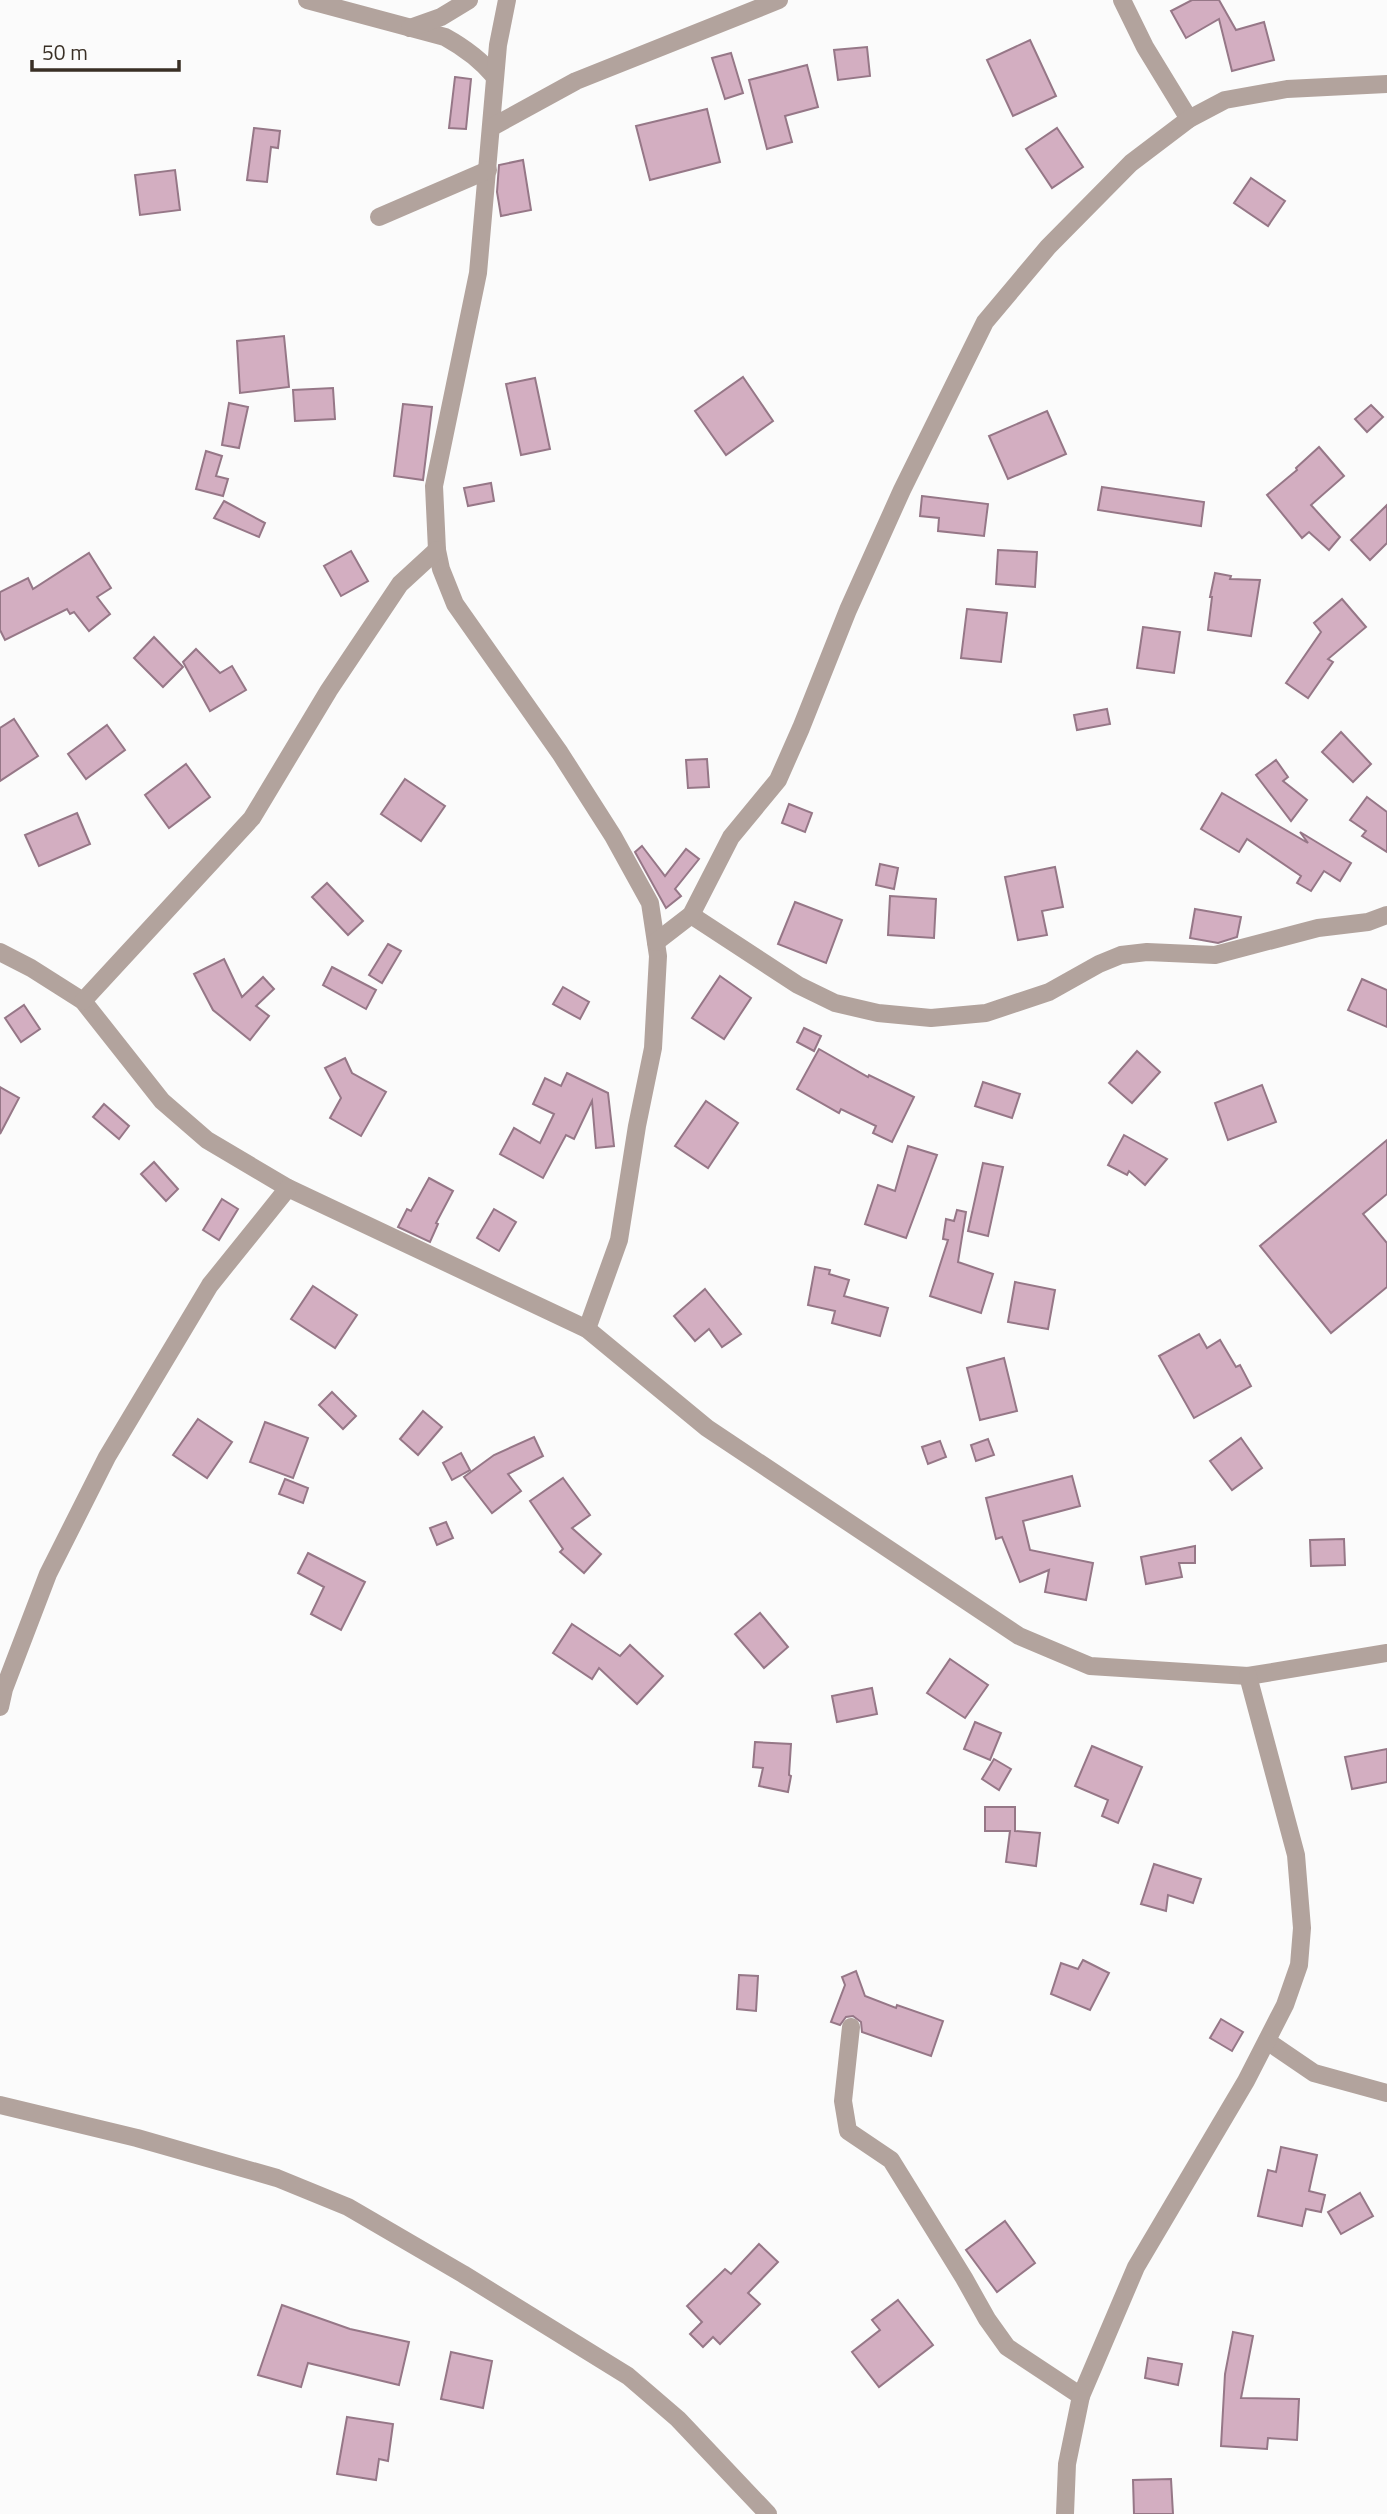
<svg xmlns="http://www.w3.org/2000/svg" width="1387" height="2514" font-family="'Titillium Web',sans-serif">
	<rect width="100%" height="100%" fill="#fbfbfb"/>
	<g fill="#d3aec1" stroke="#967787" stroke-width="2">
		<path d="M1192 0H1219L1236 30 1264 22 1274 60 1232 71 1219 19 1186 38 1171 11Z"/>
		<path d="M1030 40 1056 96 1013 116 987 60Z"/>
		<path d="M867 47 870 76 838 80 834 50Z"/>
		<path d="M731 53 743 93 725 99 712 58Z"/>
		<path d="M807 65 818 107 785 116 792 142 767 149 749 80Z"/>
		<path d="M455 77 471 79 466 129 449 128Z"/>
		<path d="M707 109 720 162 650 180 636 126Z"/>
		<path d="M254 128 280 131 278 148 271 147 267 182 247 180Z"/>
		<path d="M1057 128 1083 167 1052 188 1026 149Z"/>
		<path d="M523 160 531 210 501 216 497 192 499 165Z"/>
		<path d="M175 170 180 210 140 215 135 175Z"/>
		<path d="M1251 178 1285 201 1268 226 1234 203Z"/>
		<path d="M284 336 289 387 240 393 237 341Z"/>
		<path d="M743 377 773 421 726 455 695 411Z"/>
		<path d="M535 378 550 449 521 455 506 384Z"/>
		<path d="M333 388 335 419 295 421 293 390Z"/>
		<path d="M229 403 248 407 239 448 222 445Z"/>
		<path d="M403 404 432 407 423 480 394 476Z"/>
		<path d="M1371 405 1383 417 1367 432 1355 419Z"/>
		<path d="M1047 411 1066 454 1008 479 989 436Z"/>
		<path d="M1319 447 1344 476 1311 505 1340 537 1329 550 1309 532 1302 538 1267 495 1297 470 1296 468Z"/>
		<path d="M206 451 222 456 216 476 228 479 223 496 196 489Z"/>
		<path d="M491 483 494 501 468 506 464 488Z"/>
		<path d="M1102 487 1204 502 1201 526 1098 510Z"/>
		<path d="M922 496 988 504 984 536 938 531 939 518 920 516Z"/>
		<path d="M224 501 265 523 259 537 214 518Z"/>
		<path d="M1387 505V543L1370 560 1351 540Z"/>
		<path d="M998 550 1037 552 1035 587 996 584Z"/>
		<path d="M351 551 368 581 341 596 324 566Z"/>
		<path d="M89 553 111 588 97 597 110 614 89 631 74 612 70 614 67 609 5 640 0 630V592L28 578 33 589Z"/>
		<path d="M1215 573 1231 576 1230 579 1260 580 1251 636 1208 630 1212 597H1210Z"/>
		<path d="M1342 599 1366 627 1328 659 1333 662 1308 698 1286 683 1321 632 1314 623Z"/>
		<path d="M967 609 1007 613 1001 662 961 658Z"/>
		<path d="M1143 627 1180 632 1174 673 1137 668Z"/>
		<path d="M154 637 183 667 163 687 134 658Z"/>
		<path d="M196 649 220 673 232 666 246 690 210 711 183 662Z"/>
		<path d="M1107 709 1110 724 1077 730 1074 715Z"/>
		<path d="M14 719 38 756 0 781V728Z"/>
		<path d="M107 725 125 750 86 779 68 754Z"/>
		<path d="M1341 732 1371 764 1353 782 1322 752Z"/>
		<path d="M707 759 709 787 688 788 686 760Z"/>
		<path d="M1276 760 1288 777 1283 781 1307 800 1291 821 1256 775Z"/>
		<path d="M186 764 210 797 169 828 145 795Z"/>
		<path d="M405 779 445 806 421 841 381 814Z"/>
		<path d="M1222 793 1308 843 1300 832 1351 863 1340 881 1324 871 1311 891 1297 883 1301 876 1247 839 1239 852 1201 829Z"/>
		<path d="M1367 797 1387 812V852L1362 836 1366 831 1350 820Z"/>
		<path d="M789 804 812 813 805 832 782 823Z"/>
		<path d="M77 813 90 844 39 866 25 835Z"/>
		<path d="M642 846 665 876 686 849 699 859 675 889 681 896 666 908 635 852Z"/>
		<path d="M880 864 898 868 894 889 876 885Z"/>
		<path d="M1055 867 1063 907 1042 911 1047 935 1018 940 1005 877Z"/>
		<path d="M327 883 363 921 348 935 312 897Z"/>
		<path d="M890 896 936 899 934 938 888 935Z"/>
		<path d="M795 902 842 920 826 963 778 944Z"/>
		<path d="M1195 909 1241 917 1237 937 1218 943 1190 938Z"/>
		<path d="M388 944 401 951 382 983 369 975Z"/>
		<path d="M224 959 242 997 263 977 274 989 256 1006 269 1016 250 1040 213 1010 194 974Z"/>
		<path d="M332 967 376 990 366 1009 323 985Z"/>
		<path d="M720 976 751 998 724 1039 692 1018Z"/>
		<path d="M1362 979 1387 990V1027L1348 1010Z"/>
		<path d="M563 987 589 1002 580 1019 553 1004Z"/>
		<path d="M24 1005 40 1029 21 1042 5 1018Z"/>
		<path d="M804 1028 821 1036 814 1051 797 1042Z"/>
		<path d="M819 1049 868 1077 869 1075 914 1097 892 1142 873 1133 876 1126 841 1109 839 1113 797 1089Z"/>
		<path d="M1137 1051 1160 1072 1132 1103 1109 1083Z"/>
		<path d="M345 1058 352 1073 386 1092 361 1136 330 1118 341 1098 325 1068Z"/>
		<path d="M567 1073 608 1093 614 1146 596 1148 592 1101 574 1139 566 1135 543 1178 500 1154 514 1128 540 1143 554 1114 533 1104 545 1078 561 1086Z"/>
		<path d="M983 1082 1020 1094 1012 1118 975 1106Z"/>
		<path d="M1262 1085 1276 1122 1228 1140 1215 1103Z"/>
		<path d="M0 1087 19 1098 0 1134Z"/>
		<path d="M706 1101 738 1123 708 1168 675 1146Z"/>
		<path d="M104 1104 129 1126 119 1139 93 1117Z"/>
		<path d="M1124 1135 1167 1159 1145 1185 1129 1171 1127 1175 1108 1165Z"/>
		<path d="M1387 1140V1194L1363 1214 1387 1243V1287L1331 1333 1260 1246Z"/>
		<path d="M908 1146 937 1155 906 1238 865 1224 878 1185 895 1191Z"/>
		<path d="M154 1162 178 1189 166 1201 141 1174Z"/>
		<path d="M983 1163 1003 1167 988 1236 968 1231Z"/>
		<path d="M429 1178 453 1191 436 1223 438 1224 430 1242 398 1227 407 1209 411 1211Z"/>
		<path d="M222 1199 238 1209 219 1240 203 1230Z"/>
		<path d="M494 1209 516 1222 499 1251 477 1238Z"/>
		<path d="M957 1210 966 1212 958 1262 993 1274 981 1313 930 1296 948 1240 943 1239 946 1219 954 1221Z"/>
		<path d="M815 1267 830 1270 829 1274 849 1280 844 1296 888 1308 880 1336 832 1323 835 1311 808 1305Z"/>
		<path d="M1015 1282 1055 1290 1048 1329 1008 1322Z"/>
		<path d="M313 1286 357 1315 335 1348 291 1319Z"/>
		<path d="M705 1289 741 1334 722 1347 709 1329 695 1341 674 1316Z"/>
		<path d="M1199 1334 1207 1348 1220 1340 1236 1367 1240 1365 1251 1386 1194 1418 1159 1356Z"/>
		<path d="M1004 1358 1017 1411 980 1420 967 1368Z"/>
		<path d="M332 1392 356 1416 343 1429 319 1405Z"/>
		<path d="M423 1411 442 1427 418 1455 400 1439Z"/>
		<path d="M198 1419 232 1442 207 1478 173 1455Z"/>
		<path d="M265 1422 308 1438 293 1478 250 1462Z"/>
		<path d="M534 1437 543 1456 508 1474 521 1491 492 1513 464 1477 494 1455Z"/>
		<path d="M1241 1438 1262 1468 1232 1490 1210 1461Z"/>
		<path d="M988 1439 994 1455 976 1461 971 1445Z"/>
		<path d="M940 1441 946 1457 928 1464 922 1447Z"/>
		<path d="M461 1453 470 1470 452 1480 443 1463Z"/>
		<path d="M1072 1476 1080 1506 1023 1521 1030 1550 1093 1563 1086 1600 1045 1592 1049 1570 1020 1582 1002 1537 996 1539 986 1498Z"/>
		<path d="M563 1478 590 1515 572 1528 601 1554 584 1573 560 1552 563 1549 530 1501Z"/>
		<path d="M285 1479 308 1488 303 1503 279 1494Z"/>
		<path d="M446 1522 453 1538 437 1545 430 1528Z"/>
		<path d="M1344 1539 1345 1565 1311 1566 1310 1540Z"/>
		<path d="M1195 1546V1563H1179L1182 1577 1146 1584 1141 1557Z"/>
		<path d="M308 1553 365 1582 341 1630 311 1614 324 1587 298 1573Z"/>
		<path d="M760 1613 788 1647 764 1668 735 1634Z"/>
		<path d="M572 1624 620 1656 630 1645 663 1676 637 1704 599 1668 592 1679 553 1653Z"/>
		<path d="M950 1659 988 1685 965 1718 927 1693Z"/>
		<path d="M872 1688 877 1714 837 1722 832 1696Z"/>
		<path d="M975 1722 1001 1733 990 1760 964 1749Z"/>
		<path d="M755 1742 791 1744 789 1775 791 1776 788 1792 759 1786 763 1768 753 1767Z"/>
		<path d="M1092 1746 1142 1767 1118 1823 1102 1816 1108 1800 1075 1786Z"/>
		<path d="M1387 1749V1782L1352 1789 1345 1757Z"/>
		<path d="M994 1759 1011 1769 999 1790 982 1779Z"/>
		<path d="M985 1807H1015V1831L1040 1833 1036 1866 1006 1862 1010 1831H985Z"/>
		<path d="M1154 1864 1201 1879 1193 1903 1168 1895 1166 1911 1141 1904Z"/>
		<path d="M1083 1960 1109 1973 1090 2010 1051 1994 1061 1963 1078 1969Z"/>
		<path d="M856 1971 865 1996 896 2008 897 2005 943 2021 931 2056 862 2032 861 2022 853 2016 846 2017 840 2025 831 2022 845 1985 842 1977Z"/>
		<path d="M739 1975 758 1976 756 2011 737 2009Z"/>
		<path d="M1221 2019 1243 2032 1232 2051 1210 2038Z"/>
		<path d="M1281 2147 1317 2155 1309 2191 1325 2195 1321 2212 1306 2209 1302 2226 1258 2216 1268 2170 1276 2172Z"/>
		<path d="M1360 2193 1373 2216 1341 2234 1328 2212Z"/>
		<path d="M1005 2221 1035 2263 997 2292 966 2250Z"/>
		<path d="M759 2244 778 2262 748 2293 760 2304 720 2344 713 2337 703 2347 690 2334 702 2322 687 2306 725 2269 731 2274Z"/>
		<path d="M898 2300 933 2345 879 2387 852 2352 880 2330 872 2320Z"/>
		<path d="M282 2305 350 2329 409 2342 399 2385 308 2363 301 2387 258 2375Z"/>
		<path d="M1233 2332 1253 2336 1241 2398 1299 2399 1297 2440 1268 2438 1267 2449 1221 2446 1225 2374Z"/>
		<path d="M451 2352 492 2361 483 2408 441 2399Z"/>
		<path d="M1148 2358 1182 2364 1178 2385 1145 2378Z"/>
		<path d="M347 2417 393 2424 388 2461 379 2459 376 2480 337 2474Z"/>
		<path d="M1171 2479 1173 2514H1134L1133 2480Z"/>
	</g>
	<g fill="none" stroke-linecap="round" stroke-linejoin="round">
		<g stroke="#b2a39d" stroke-width="18">
			<path d="M307 0 445 37C465 48 481 60 495 77"/>
			<path d="M507 0 498 45 478 273 434 486 437 550 441 569 455 604 560 753 613 836 650 903 658 956 653 1048 637 1126 619 1240 587 1329"/>
			<path d="M1122 0 1145 47 1189 119"/>
			<path d="M410 28 441 17 469 0"/>
			<path d="M492 127 576 81 779 0"/>
			<path d="M379 217 488 170"/>
			<path d="M691 915 798 985 835 1003 878 1013 931 1018 986 1013 1049 992 1099 964 1121 955 1147 952 1215 955 1318 928 1368 922 1387 915"/>
			<path d="M656 942 691 915 731 837 778 780 801 728 848 610 902 490 985 322 1048 247 1131 163 1189 119 1225 100 1287 89 1387 84"/>
			<path d="M0 952 31 968 83 1001 162 1101 207 1140 288 1188 587 1329 707 1428 1019 1636 1090 1666 1248 1676 1387 1653"/>
			<path d="M83 1001 252 818 329 690 400 584 437 550"/>
			<path d="M0 1707 4 1689 48 1574 107 1457 210 1285 288 1188"/>
			<path d="M851 2027 843 2101 848 2131 891 2160 964 2278 987 2319 1007 2347 1081 2396"/>
			<path d="M1267 2041 1314 2073 1387 2093"/>
			<path d="M0 2105 137 2138 277 2178 348 2207 463 2274 628 2376 678 2419 768 2514"/>
			<path d="M1065 2514 1067 2464 1081 2396 1136 2267 1246 2081 1285 2005 1299 1965 1302 1928 1296 1855 1248 1676"/>
		</g>
	</g>
	<path d="M32 60v10h147v-10" fill="none" stroke="#392f25" stroke-width="3.5"/>
	<text x="42" y="60" font-size="21" fill="#392f25" stroke="#fbfbfb" stroke-width="5" paint-order="stroke">50 m</text>
</svg>
